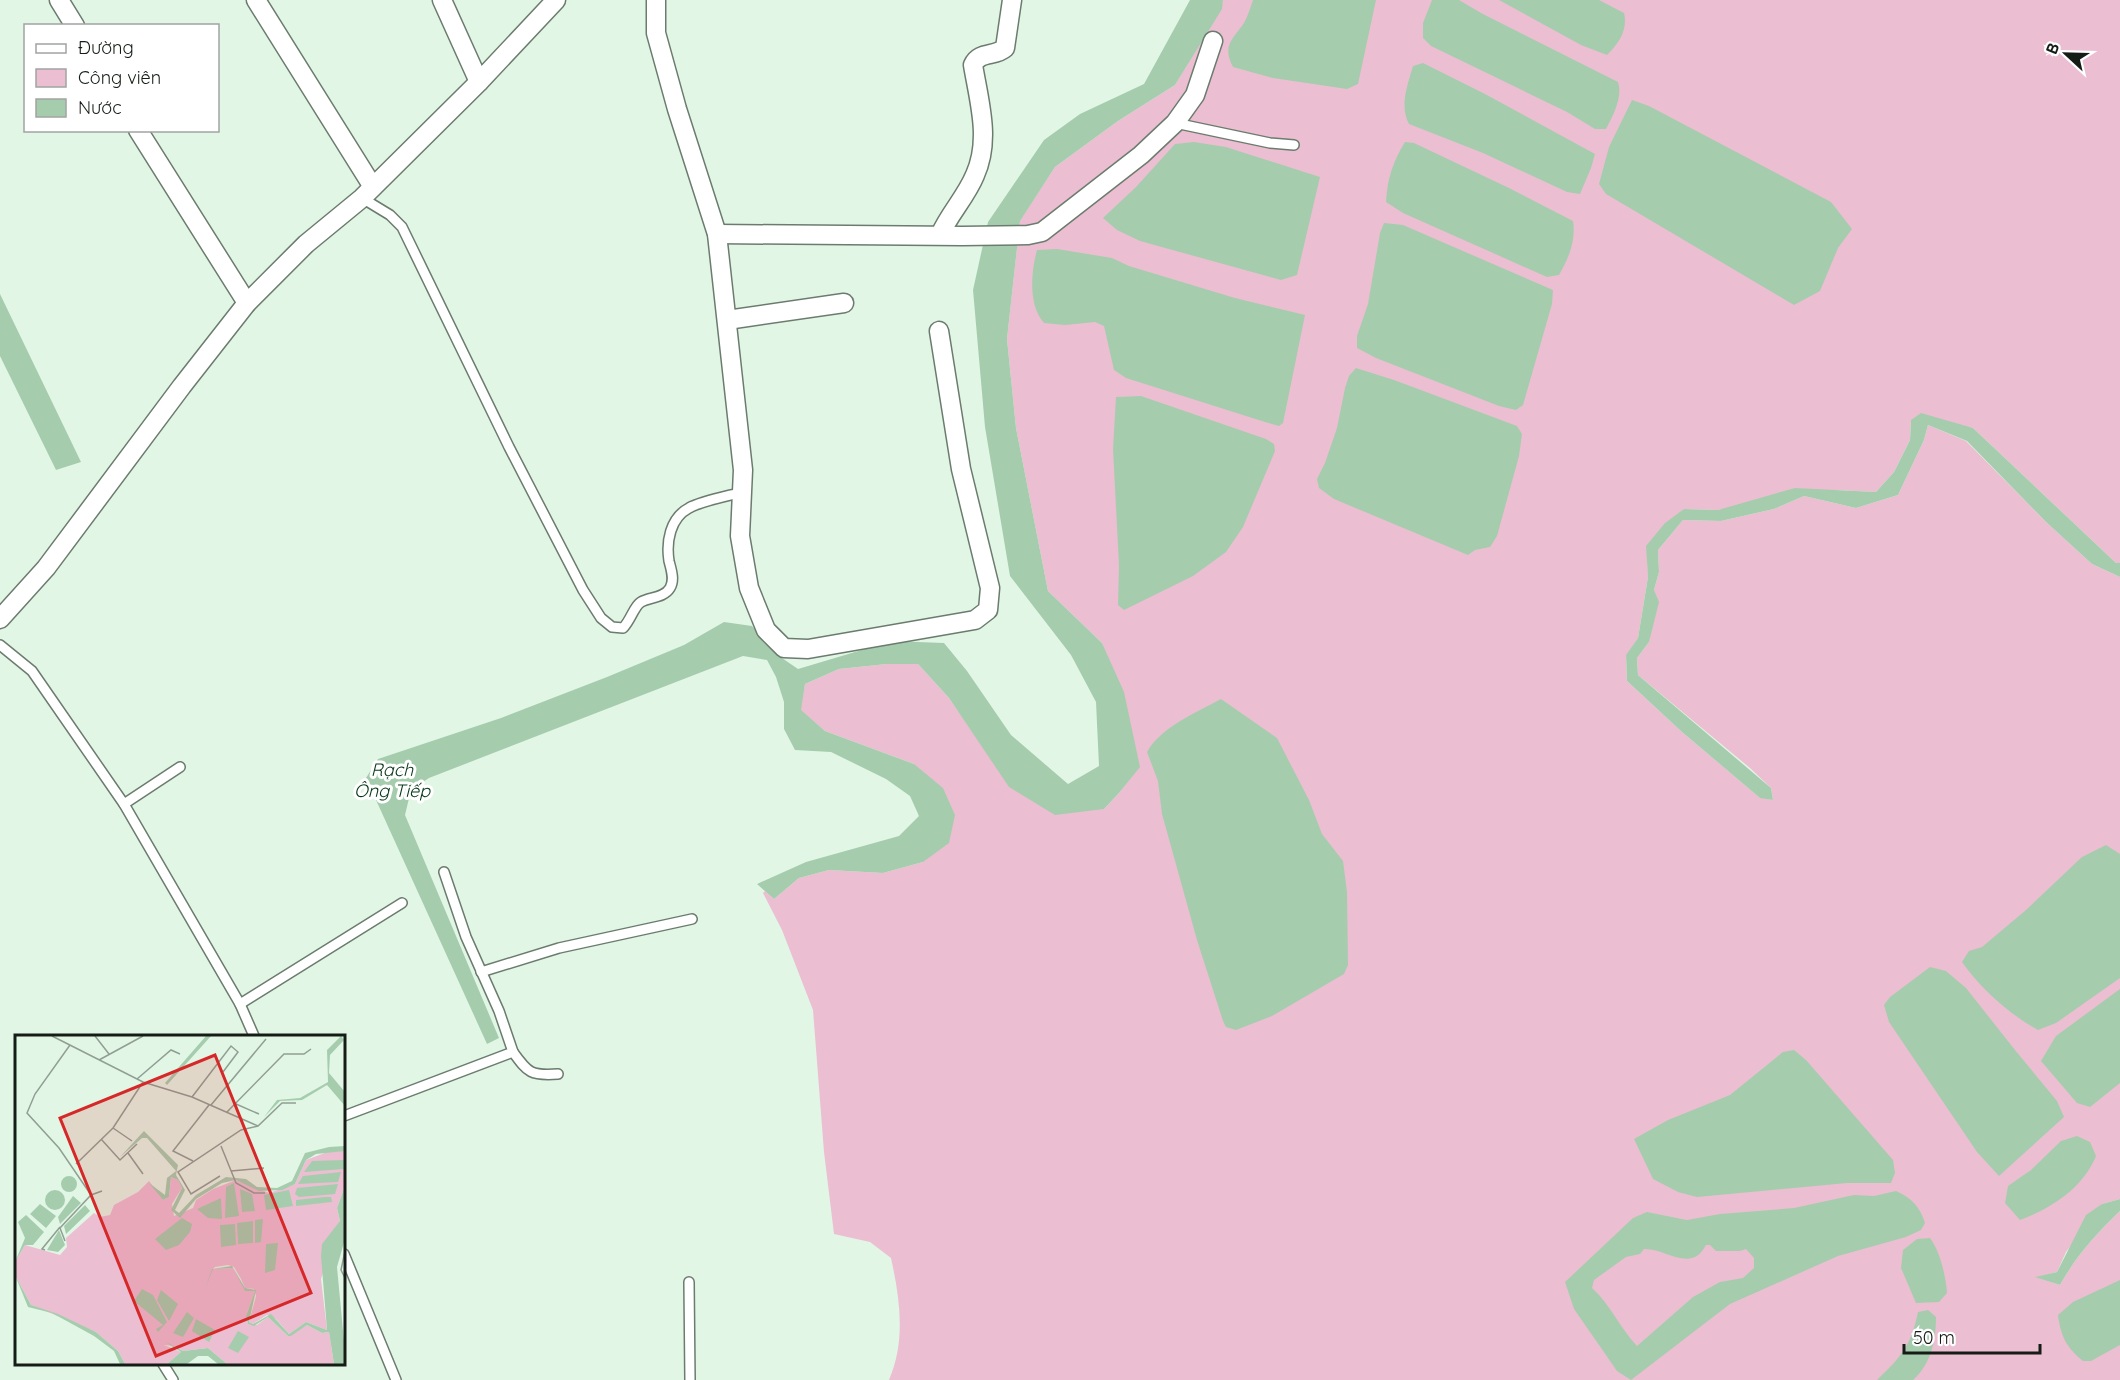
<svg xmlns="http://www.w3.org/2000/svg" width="2120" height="1380" font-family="Quicksand,sans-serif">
	<rect width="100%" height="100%" fill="#e2f6e6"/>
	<path fill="#ecbed2" d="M1223 0H2120V563H2116L1973 428 1911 420 1910 440 1894 472 1876 492 1836 490 1718 510 1684 509 1647 546 1648 577 1638 638 1626 656 1627 681 1682 732 1759 797 1773 800 1771 788 1750 768 1638 675 1637 658 1649 642 1654 590 1659 572 1658 550 1683 520 1721 521 1774 509 1804 496 1856 508 1898 495 1924 440 1928 425 1966 441 2046 522 2092 564 2120 577V1199L2102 1204 2066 1252 2057 1272 2037 1277 2060 1285C2077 1255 2095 1235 2120 1211V1380H889C906 1341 900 1299 891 1258L870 1242 834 1234 824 1152 813 1010 782 930 763 893 765 891 774 899 799 878 829 870 883 873 923 862 914 764 825 731 800 710 805 684 839 669 887 664H918L949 698 976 737 1104 809 1119 793 1139 767 1102 643 1048 591 1016 428 1007 339 1020 220 1055 167 1118 121 1175 85 1221 9Z"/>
	<g fill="#a5cdad" fill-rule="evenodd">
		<path d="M1190 0H1223L1222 9 1175 85 1118 121 1055 167 1020 221 1007 339 1016 428 1048 591 1102 643 1124 692 1140 767 1119 793 1104 809 1055 815 1009 787 949 698 918 664H887L839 669 805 684 801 710 825 731 914 764 943 788 955 815 949 843 923 862 883 873 829 870 799 878 774 899 757 884 806 862 899 836 919 816 910 796 886 779 831 752 795 750 784 729V702L776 677 767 660 743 656 429 778 411 790 405 815 499 1038 487 1044 366 778 378 759 501 718 607 677 684 645 724 622 752 626 779 656 798 669 892 641 944 643 967 671 1011 735 1068 784 1099 766 1096 702 1071 655 1010 576 985 427 973 290 988 222 1044 140 1080 114 1144 84Z"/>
		<path d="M1253 0H1376L1358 84 1347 89 1273 78 1233 67C1222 46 1232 40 1244 23 1248 16 1250 8 1253 0Z"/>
		<path d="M1432 0H1459L1481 13 1618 82C1623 97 1613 116 1606 129H1595L1567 112 1431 46 1423 38V23Z"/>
		<path d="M1499 0H1599L1624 13C1628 30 1619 43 1607 55L1581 45Z"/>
		<path d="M1423 63 1485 94 1595 154 1591 168 1580 194 1567 192 1483 153 1409 124C1399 106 1408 84 1413 66Z"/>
		<path d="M1632 100 1649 106 1831 202 1852 229 1838 248 1820 291 1794 305 1606 194 1599 184 1609 147Z"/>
		<path d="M1194 142 1226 147 1320 177 1297 275 1281 280 1140 241 1117 230 1103 218 1136 187 1175 144Z"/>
		<path d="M1405 142 1414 143 1509 188 1573 221C1576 240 1569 258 1559 275L1547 277 1403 213 1386 202C1387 180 1393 161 1405 142Z"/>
		<path d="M1384 223 1403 225 1553 290 1552 304 1523 405 1516 410 1499 406 1376 358 1357 348V336L1368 304 1380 233Z"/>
		<path d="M1057 249 1112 258 1129 266 1235 298 1305 315 1283 423 1279 426 1265 422 1126 378 1114 370 1104 326 1095 322 1065 325 1044 323C1028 305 1031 272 1037 250Z"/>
		<path d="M0 294 81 462 56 470 0 356Z"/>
		<path d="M1356 368 1394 380 1517 426 1522 434 1519 456 1497 536 1490 547 1475 550 1468 555 1334 499 1319 488 1317 479 1325 463 1337 428 1345 388 1349 376Z"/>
		<path d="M1141 396 1266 439 1274 444 1275 451 1243 527 1226 552 1193 576 1124 610 1118 605 1119 565 1113 449 1116 397Z"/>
		<path d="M1921 413 1973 428 2116 563H2120V577L2092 564 2046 522 1967 441 1928 425 1924 440 1898 495 1856 508 1804 496 1774 509 1721 521 1683 520 1658 550 1659 572 1654 590 1659 602 1649 642 1637 658 1638 675 1771 788 1773 800 1760 798 1682 732 1627 681 1626 655 1638 638 1648 577 1646 546 1665 523 1684 509 1718 510 1795 488 1876 492 1894 472 1910 440 1911 420Z"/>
		<path d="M1221 699 1277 738 1309 800 1322 834 1343 861 1347 892 1348 965 1344 974 1272 1016 1236 1030 1226 1027 1223 1021 1197 940 1162 814 1158 781 1147 752C1162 726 1196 713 1221 699Z"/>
		<path d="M2106 845 2120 854V978L2056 1023 2038 1030C2009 1014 1980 988 1962 962L1969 951 1982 947 2026 910 2082 857Z"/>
		<path d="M1930 967 1946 971 1966 988 2015 1050 2057 1101 2064 1117 1999 1176 1977 1152 1889 1022 1884 1005 1890 997Z"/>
		<path d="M2120 989V1083L2090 1107 2077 1103 2041 1061 2056 1036Z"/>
		<path d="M1794 1050 1806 1060 1893 1160 1895 1173 1891 1183H1847L1697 1197 1678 1192 1653 1179 1634 1139 1668 1120 1730 1095 1783 1052Z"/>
		<path d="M2077 1136 2090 1142 2096 1156C2083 1188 2052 1208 2020 1220L2005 1203 2008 1186 2031 1170 2061 1141Z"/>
		<path d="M1896 1191C1912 1198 1920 1207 1925 1223L1921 1230 1906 1237 1838 1256 1730 1304 1631 1380 1617 1371 1574 1309 1565 1282 1633 1218 1647 1212 1687 1220 1720 1214 1794 1208 1854 1195 1874 1196ZM1706 1245H1710L1716 1251H1740L1746 1249 1754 1258V1268L1743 1278 1720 1282 1693 1297 1637 1346C1620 1328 1610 1304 1592 1288L1594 1280 1626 1257 1640 1254 1644 1249C1666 1248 1691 1274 1706 1245Z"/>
		<path d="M2120 1199V1211C2095 1235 2077 1255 2060 1285L2035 1277 2057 1272 2086 1215 2102 1204Z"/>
		<path d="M1930 1238C1940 1251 1946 1277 1947 1293L1939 1302 1916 1303 1901 1268 1903 1250 1917 1239Z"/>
		<path d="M2120 1280V1345L2091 1361H2083C2066 1347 2061 1337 2058 1315L2073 1302Z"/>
		<path d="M1928 1310 1936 1317C1936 1341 1931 1364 1913 1380H1877C1901 1357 1911 1346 1918 1312Z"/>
	</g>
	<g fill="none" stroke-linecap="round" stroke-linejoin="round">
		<defs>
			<g id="service">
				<path d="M1175 123 1270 143 1294 145"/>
				<path d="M362 198 390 215 402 227 509 447 583 590 601 618 612 627 623 628C631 620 634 606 641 602 650 597 664 598 670 588 675 580 671 569 669 561 666 542 670 518 689 508 701 501 728 496 743 492"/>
				<path d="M0 645 32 671 124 804 240 1004 254 1036"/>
				<path d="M124 804 180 767"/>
				<path d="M481 972 559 948 692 919"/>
				<path d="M240 1004 402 903"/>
				<path d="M513 1052C528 1073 531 1076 558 1074"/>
				<path d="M344 1116 513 1052 499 1011 466 937 444 872"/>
				<path d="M344 1254 396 1380"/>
				<path d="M689 1282 690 1380"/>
				<path d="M163 1364 173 1380"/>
			</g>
			<g id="minor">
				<path d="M59 0 75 26"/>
				<path d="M256 0 373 187"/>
				<path d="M442 0 479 82"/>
				<path d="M656 0V33L677 109 717 234 743 470 740 536 749 588 766 630 784 648 808 649 975 620 988 610 990 588 961 469 939 331"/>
				<path d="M138 130 247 303"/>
				<path d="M717 234 962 236 1028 235 1042 232 1141 155 1175 123 1195 95 1213 41"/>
				<path d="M940 235C949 214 966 197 975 175 991 140 979 101 973 65 979 51 995 57 1005 48L1012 0"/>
				<path d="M727 320 844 303"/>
				<path d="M0 619 46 568 182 386 247 303 306 244 362 198 479 82 556 0"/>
			</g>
		</defs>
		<use href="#service" stroke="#6b7c6e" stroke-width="12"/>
		<use href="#minor" stroke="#6b7c6e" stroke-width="21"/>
		<use href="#service" stroke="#fff" stroke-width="9"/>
		<use href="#minor" stroke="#fff" stroke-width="18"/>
	</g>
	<g text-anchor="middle" stroke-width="6" stroke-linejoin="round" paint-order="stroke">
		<g font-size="18" font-style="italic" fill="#033415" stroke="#fff">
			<text x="392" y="776">Rạch<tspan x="392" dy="21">Ông Tiếp</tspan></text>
		</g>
	</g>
	<g transform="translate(15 1035)">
		<rect width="330" height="330" fill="#e2f6e6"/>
		<path d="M315 116H330V151L322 173 325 186 306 244 312 295 291 287 274 299 261 284 252 280 238 289 234 287 241 261 239 254 230 253 226 244 219 232 213 230 200 232 198 234 218 233 230 255 240 256 231 281 233 289 242 290 253 282 273 301 292 290 307 298 314 297 319 329H212L193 313 168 316 160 311 149 310 166 317 152 329H110L103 316 81 297 16 270 0 240V227L10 210 45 220 52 212 51 203 79 178 85 182 95 180 99 170 123 157 134 146 148 165 154 162 156 142 163 145 167 153 157 169 159 181 178 173 181 165 198 154 221 145 254 158 280 149 291 125Z" fill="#ecbed2"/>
		<path d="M191 1H196L152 50 150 48ZM326 1 329 5 315 20 314 38 330 57V71L312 50 287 65 265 66 249 82 262 65 285 63 313 47 312 15ZM129 96 163 130 161 140 170 155 160 175 164 178 181 160 211 142 231 144 242 152 262 153 277 146 290 118 314 112 330 111V116L301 119 291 125 280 149 267 155 244 156 221 145 207 148 181 164 165 183 156 175 167 153 163 145 156 142 154 162 148 165 134 148 150 160 152 143 161 136 132 103H127L105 122ZM330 125 329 134 289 137 297 126ZM326 137 323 147 283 149 288 141ZM46 149a8 8 0 1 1 16 0a8 8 0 1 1-16 0ZM219 148 224 181 210 183 211 152ZM323 149 320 159 284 162 280 159 282 153ZM330 151V204L322 232 330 317 329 329H319L314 297 307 298 292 290 276 301H273L253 282 239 291 233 289 231 281 240 256H230L218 233 198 234 190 254 197 234 217 231 230 253 241 255 234 287 238 289 256 279 274 299 291 287 312 295 306 221 307 209 325 186 322 173ZM225 154 237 159 240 176 227 177ZM30 165a10 10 0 1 1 20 0a10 10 0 1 1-20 0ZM274 155 278 171 251 175 249 160ZM58 161 66 168 45 189 43 182ZM310 162H316L317 167 281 171V165ZM206 163 207 184 193 183 182 174ZM25 169 41 181 31 193 15 179ZM70 170 75 176 51 199 49 191ZM11 180 29 197 18 210H10L0 227 10 203 3 187ZM167 183 177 189 175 197 164 210 151 215 140 204ZM248 184 246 207 240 208V185ZM238 186V208L223 209 222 188ZM220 189 221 210 206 212 205 190ZM44 195 50 210 43 217 32 215ZM263 208 260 235 250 238 251 209ZM0 240 16 270 43 279 81 297 103 316 110 329H105L99 316 79 301 37 278 13 272ZM127 254 138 260 152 287 143 297 141 294 148 290 119 266ZM146 255 163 269 154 286 142 265ZM172 277 179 283 168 302 158 298ZM181 284 200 295 194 307 177 296ZM223 296 234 302 223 318 213 313ZM149 306 168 316 193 313 212 329H203L193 321H183L172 329H152L166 317Z" fill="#a5cdad"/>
		<path fill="none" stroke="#909f93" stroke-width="1.5" d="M37 1 128 47 177 62 243 91M80 1 94 19M55 10 20 59 12 78 44 113 76 160M84 25 128 1M122 44 156 15 165 19M177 62 216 11 223 17 208 37M221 69 244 79M196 70 251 4M212 77 269 19H289L296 14M98 93 117 106M86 104 105 125 122 109M206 111 221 148 239 158H250M113 118 128 139M178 126 158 116 194 70M61 129 98 93 128 47M216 136 249 133M205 141 176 159 163 137 226 95 243 91 267 68H281M50 206 45 193 76 160 87 156M30 215 27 214 45 192M330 216 326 235 330 243"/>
		<path fill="#d62828" fill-opacity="0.15" stroke="#d62828" stroke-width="3" d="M200 20 296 258 141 321 45 83Z"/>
		<rect width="330" height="330" fill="none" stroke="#151c16" stroke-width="3"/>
	</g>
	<rect x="24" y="24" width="195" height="108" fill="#ffffff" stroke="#a1a4a2" stroke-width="1.5"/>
	<rect x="36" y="44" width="30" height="9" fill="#ffffff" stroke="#a1a4a2" stroke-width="1.5"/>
	<text x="78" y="54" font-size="18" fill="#151c16">Đường</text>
	<rect x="36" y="69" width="30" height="18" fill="#ecbed2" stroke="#a1a4a2" stroke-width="1.5"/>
	<text x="78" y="84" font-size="18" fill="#151c16">Công viên</text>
	<rect x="36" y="99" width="30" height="18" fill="#a5cdad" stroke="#a1a4a2" stroke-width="1.5"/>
	<text x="78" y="114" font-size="18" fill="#151c16">Nước</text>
	<g transform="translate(2066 54) rotate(292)" stroke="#ffffff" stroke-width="4.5" paint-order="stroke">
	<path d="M0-4.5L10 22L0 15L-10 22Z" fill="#151c16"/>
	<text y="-9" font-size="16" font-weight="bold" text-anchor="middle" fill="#151c16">B</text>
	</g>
	<path d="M1904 1344v9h136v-9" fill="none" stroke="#151c16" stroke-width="3"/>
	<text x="1913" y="1344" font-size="18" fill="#151c16" stroke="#ffffff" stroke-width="4.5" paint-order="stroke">50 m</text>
</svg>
